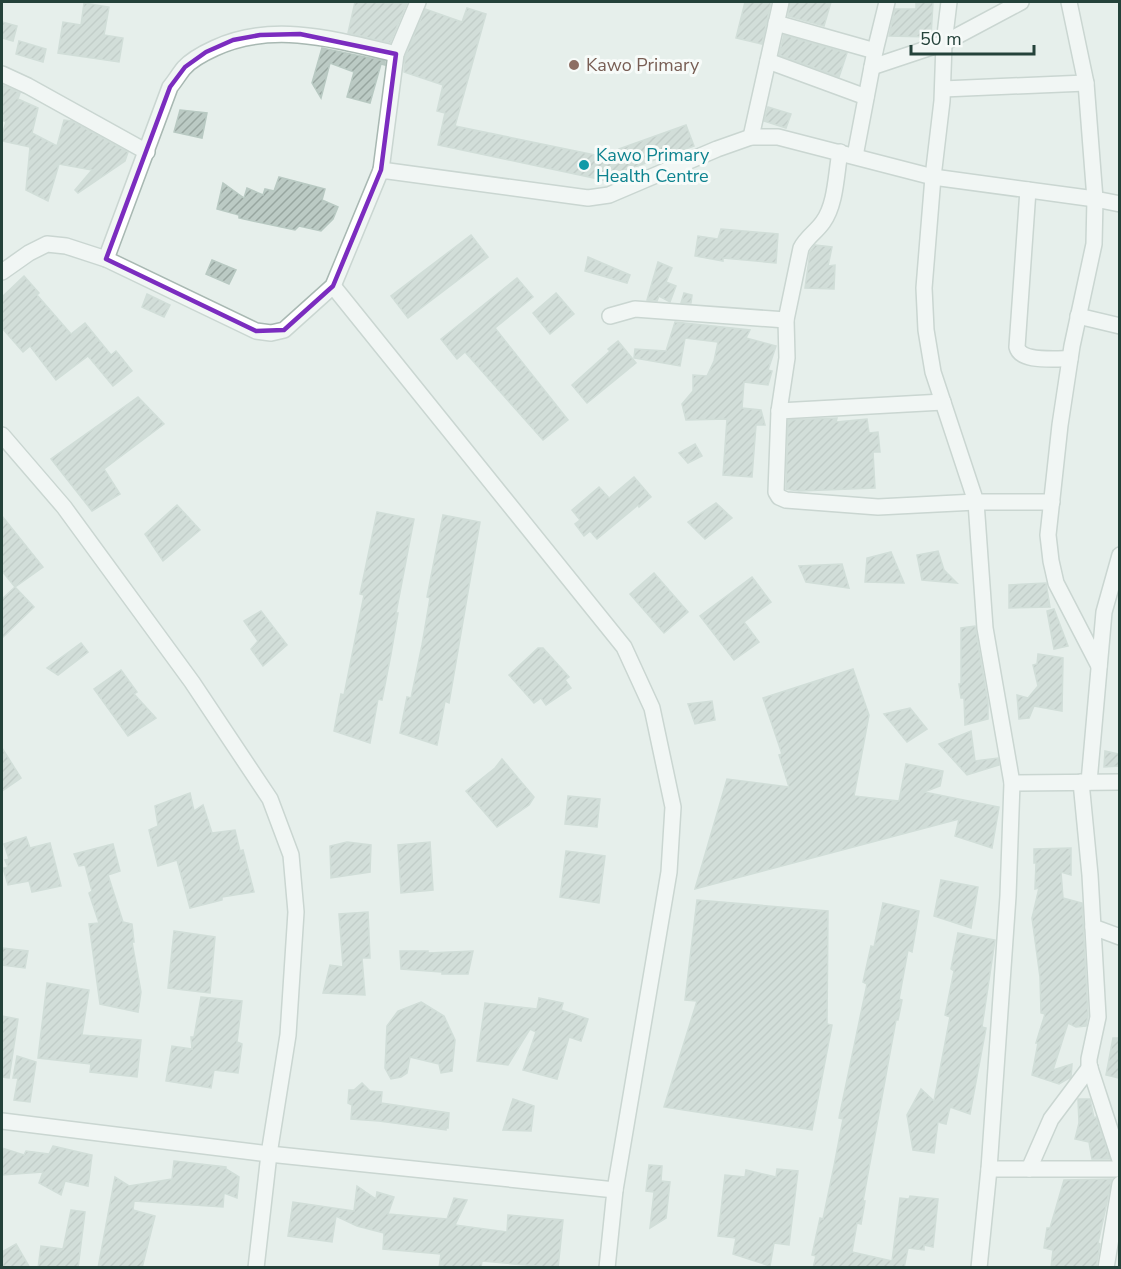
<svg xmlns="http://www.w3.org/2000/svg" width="1121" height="1269" font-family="'Nunito Sans',sans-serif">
	<defs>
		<pattern id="building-hatch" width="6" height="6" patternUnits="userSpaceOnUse" patternTransform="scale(1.5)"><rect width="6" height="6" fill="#bbcac4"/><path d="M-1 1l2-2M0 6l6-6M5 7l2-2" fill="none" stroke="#98a6a0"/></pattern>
	</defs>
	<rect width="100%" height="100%" fill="#e6efeb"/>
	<g fill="url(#building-hatch)" stroke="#b8c9c2" stroke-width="1.5">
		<path d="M355 2 407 3 390 43 348 33Z"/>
		<path d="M745 2H771L762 44 736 38Z"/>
		<path d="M790 2H831L824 26 788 16Z"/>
		<path d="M916 2H933L931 37 889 36 895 9H916Z"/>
		<path d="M84 3 109 7 104 35 123 38 119 62 58 53 63 22 81 25Z"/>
		<path d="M467 8 486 14 455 126 624 161 619 149 686 125 694 146 609 176 608 181 438 145 445 113 437 111 443 85 404 72 405 57 425 9 462 22Z"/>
		<path d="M2 22 17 26 13 41 2 38Z"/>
		<path d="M784 35 847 53 839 77 779 55Z"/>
		<path d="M19 41 46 49 43 62 16 54Z"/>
		<path d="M322 48 385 61V65L381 64 370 103 347 97 354 72 330 63 321 98 312 83Z"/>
		<path d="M3 85 20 93 18 99 38 108 32 133 57 146 64 120 72 121 128 152 125 161 78 193 75 190 92 170 59 164 48 201 26 190 30 147 2 141V135L6 122 2 120Z"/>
		<path d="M768 107 791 114 786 128 764 121Z"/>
		<path d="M180 110 207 113 202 138 174 132Z"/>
		<path d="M279 177 325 189 322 200 338 207 333 219 321 231 299 226 295 230 239 218V215L217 209 223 183 244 198 247 188 263 195 265 189 274 191Z"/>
		<path d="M721 229 778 234 776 263 723 258V261L695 256 698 236 718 239Z"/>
		<path d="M471 235 488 257 408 318 391 296Z"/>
		<path d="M815 245 832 247 828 266 835 265 834 289 805 288 810 252Z"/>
		<path d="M588 257 630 275 627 283 585 271Z"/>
		<path d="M212 260 236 270 229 284 206 274Z"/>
		<path d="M658 262 672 268 666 282 676 286 670 302 659 296 657 301 647 300Z"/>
		<path d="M24 276 39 293 37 295 71 334 85 323 111 355 116 351 132 371 113 386 88 356 56 380 30 346 23 352 2 328V297Z"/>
		<path d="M517 278 533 297 495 328 568 420 543 440 465 352 457 359 441 339Z"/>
		<path d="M556 293 574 314 550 334 533 313Z"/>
		<path d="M684 293 692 295 691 303H681Z"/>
		<path d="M147 294 170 305 164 317 142 307Z"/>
		<path d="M675 322 750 330 746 338 776 346 768 370 772 371 768 385 744 382 742 408 761 410 765 425H756L752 477 723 475 727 419 686 420 682 404 693 391V375L707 376 714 361 718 342 685 338 680 366 634 358 635 349 666 351Z"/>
		<path d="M618 341 636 363 587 403 572 385 610 351 608 349Z"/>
		<path d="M138 397 164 424 104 469 120 494 92 511 51 459Z"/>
		<path d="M837 418 836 422 867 419 869 433 878 432 880 452H873L875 488 799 491 786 489 788 420Z"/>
		<path d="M695 444 702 456 688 463 679 453Z"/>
		<path d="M634 477 651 497 639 507 638 505 597 539 590 531 584 536 575 524 580 520 572 510 599 487 609 498Z"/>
		<path d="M716 503 732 518 705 539 688 522Z"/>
		<path d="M177 505 200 530 163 561 145 534Z"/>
		<path d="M377 512 414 519 396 613H398L391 654 382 700 378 699 370 743 334 731 341 694 344 695 364 595 360 594Z"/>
		<path d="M443 515 480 522 449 703 445 701 437 745 400 733 407 697 411 698 422 645 430 598 427 597Z"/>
		<path d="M2 516 43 567 15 587 2 571Z"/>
		<path d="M938 551 944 570 957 583 922 580 917 555Z"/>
		<path d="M891 552 904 583 865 582 867 558Z"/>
		<path d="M842 564 849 588 806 582 799 566Z"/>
		<path d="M654 573 688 612 664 633 630 594Z"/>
		<path d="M752 577 771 602 744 622 759 642 734 660 700 616Z"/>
		<path d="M1046 583 1050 607 1009 608V585Z"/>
		<path d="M15 587 34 607 2 638V599Z"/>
		<path d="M1054 609 1068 646 1054 649 1047 611Z"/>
		<path d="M261 611 287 645 263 666 251 649 258 641 244 621Z"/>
		<path d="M975 626 988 703V719L965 725 964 698H961L959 684H961V628Z"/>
		<path d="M81 643 88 652 58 675 47 668Z"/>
		<path d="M538 648H543L569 677 565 680 571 688 546 705 541 698 534 703 509 675Z"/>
		<path d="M1038 654 1063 658 1062 711 1034 706 1029 718 1019 719 1017 695 1028 698 1038 686 1033 665 1037 664Z"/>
		<path d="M853 669 869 715 854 796 899 801 906 764 943 771 940 786 924 792 999 807 992 848 955 836 959 819 695 889 727 779 789 787 779 755 782 754 763 698Z"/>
		<path d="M121 670 137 692 134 694 156 718 128 736 94 689Z"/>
		<path d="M712 701 715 720 695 724 688 704Z"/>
		<path d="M910 708 927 729 907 742 884 714Z"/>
		<path d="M971 731 975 761 998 758 999 765 967 775 939 744Z"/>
		<path d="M2 748 21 778 2 791Z"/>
		<path d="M1105 751 1119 754V766L1104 767Z"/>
		<path d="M502 759 534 797 529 805 497 827 466 791 495 768Z"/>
		<path d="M190 793 194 811 203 805 212 833 235 830 240 851 243 850 254 892 222 897V900L190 908 177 860 158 866 149 830 158 826 155 806Z"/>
		<path d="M568 796 600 799 597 827 565 824Z"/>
		<path d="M26 837 30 848 50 843 61 886 32 892 29 881 8 885 3 868 8 867 5 860 9 859 4 844Z"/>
		<path d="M347 842 371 845 370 872 331 878 330 846Z"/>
		<path d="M430 842 433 890 401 893 398 845Z"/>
		<path d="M113 844 120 871 108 875 123 922 132 924 134 942H132L141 992 138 1012 100 1004 89 924 99 923 89 893 92 891 85 865 79 866 74 854Z"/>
		<path d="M1071 848V875L1061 872 1063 898 1082 903 1088 1016 1086 1026 1076 1027 1068 1023 1053 1070 1072 1064 1071 1077 1059 1084 1032 1075 1038 1043H1036L1045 1014 1041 1013 1040 977 1032 918 1039 888 1035 889 1036 863H1034V849Z"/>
		<path d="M566 851 605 856 599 903 560 897Z"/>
		<path d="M941 880 978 887 971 928 934 916Z"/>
		<path d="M697 900 828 911 827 1024 832 1025 812 1130 664 1107 697 1001 685 1000Z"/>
		<path d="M883 903 919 911 912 952 908 950 899 999 902 1000 898 1020H896L863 1201H865L861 1224 857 1223 852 1252 892 1261 900 1198 909 1199 910 1196 938 1199 933 1247 924 1245V1250L908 1248 904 1268H813L816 1256 812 1255 820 1218 823 1219 834 1166 843 1119 839 1118 867 984 863 982 871 946 874 947Z"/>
		<path d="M368 912 370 958H362L365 995 323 993 330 965 343 967 339 914Z"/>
		<path d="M174 931 215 937 210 993 168 988Z"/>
		<path d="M958 933 995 940 982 1027 986 1028 970 1114 950 1107 946 1124 938 1122 934 1153 913 1150 907 1115 921 1089 934 1101 950 1017 945 1015 954 971 951 969Z"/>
		<path d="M2 948 28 951 25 968 2 965Z"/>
		<path d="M400 951H428V953L473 951 468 974H442V972L401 969Z"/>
		<path d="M47 983 89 990 82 1035 141 1040 137 1077 90 1072 91 1064 38 1058Z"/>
		<path d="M201 997 242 1001 237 1042 242 1044 238 1073 214 1070 211 1088 166 1081 172 1046 192 1049 191 1037H194Z"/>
		<path d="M539 998 563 1003 561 1010 588 1019 581 1041 569 1037 557 1079 523 1070 536 1032 530 1029 508 1065 477 1061 485 1003 537 1009Z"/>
		<path d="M421 1002 444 1016 455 1040 452 1071 441 1073 439 1064 410 1057 407 1073 401 1077 391 1079 385 1068 387 1026 398 1011Z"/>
		<path d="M2 1016 18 1019 9 1078 2 1077Z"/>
		<path d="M1113 1038H1119V1078L1106 1075Z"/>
		<path d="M17 1056 36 1062 30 1102 14 1100 18 1078H13Z"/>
		<path d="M362 1083 370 1091 382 1092 381 1103 449 1113 448 1128H446V1130L379 1121 351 1119 352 1105 348 1103 349 1090H354Z"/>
		<path d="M513 1099 534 1106 531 1131 503 1130Z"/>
		<path d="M1078 1099H1090L1094 1118 1096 1117 1110 1159H1092L1089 1142 1075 1139 1079 1123Z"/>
		<path d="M53 1146 92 1155 88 1186 65 1181 61 1195 39 1183 43 1172 2 1175V1148L24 1155 26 1151 49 1154Z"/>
		<path d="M174 1161 226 1167V1169L239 1177 237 1198 224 1193 223 1207 134 1201 133 1210 155 1216 142 1268H98L115 1177 129 1186 172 1179Z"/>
		<path d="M649 1165 662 1166 661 1181 670 1182 666 1218 650 1228 654 1192 646 1191Z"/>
		<path d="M777 1169 798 1171 789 1245 774 1243 770 1266 733 1254 736 1238 718 1236 725 1175 745 1177 746 1170 776 1177Z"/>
		<path d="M1112 1179 1098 1243 1100 1244 1096 1268H1051L1053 1250 1044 1248 1047 1228H1050L1064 1180Z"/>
		<path d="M357 1186 376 1199 377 1192 394 1197 388 1214 447 1219 454 1198 467 1200 455 1225 507 1232 508 1215 563 1220 558 1268 482 1261 481 1268H439L441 1254 383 1249 384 1233 357 1226 336 1216 332 1242 288 1236 293 1202 354 1211Z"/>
		<path d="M71 1210 85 1212 78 1268H38L41 1246 63 1249Z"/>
		<path d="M16 1244 30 1268H2V1252Z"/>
	</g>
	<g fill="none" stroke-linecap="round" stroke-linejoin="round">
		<defs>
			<g id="minor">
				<path d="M949 2 944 43 942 101 933 177 924 288 926 330 933 372 976 502 985 628 1012 783 1008 896 989 1169 979 1268"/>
				<path d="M1069 2 1086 83 1095 199 1094 244 1072 346 1060 425 1048 535 1051 561 1056 583 1099 666"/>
				<path d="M776 23 875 51"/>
				<path d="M768 61 866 97"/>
				<path d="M872 67 944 43 1021 2"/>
				<path d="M2 74 28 86 147 152"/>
				<path d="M943 89 1086 83"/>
				<path d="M751 137 781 2"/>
				<path d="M840 152C836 174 836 204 823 222 816 232 807 237 801 248L786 320 787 358 779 411 776 492 779 497 786 500 878 507 976 502H1052"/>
				<path d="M855 156 875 51 887 2"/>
				<path d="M381 170 396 54 418 2"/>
				<path d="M1028 190 1017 347C1021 363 1055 358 1070 359"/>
				<path d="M106 259 170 87C175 81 179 74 184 68 191 60 204 53 215 48 273 21 337 40 396 54"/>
				<path d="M2 272 29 253 47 244 66 246 106 259 256 331 271 333 284 330 333 286 381 170 588 198 609 195 717 149 751 137H778L933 177 1095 199 1120 204"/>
				<path d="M333 286 624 647 652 708 673 807 669 872 615 1190"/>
				<path d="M610 316 635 309 786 320"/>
				<path d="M1078 316 1120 326"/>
				<path d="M779 411 943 402"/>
				<path d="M2 435 64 507 192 682 270 799 291 855 296 912 288 1035 269 1154 256 1268"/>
				<path d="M1081 782 1090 875 1098 1017 1089 1059V1065L1120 1160"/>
				<path d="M1089 782 1104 612 1120 555"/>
				<path d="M1012 783 1120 782"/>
				<path d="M1093 927 1120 937"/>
				<path d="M2 1121 269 1154 615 1190 607 1268"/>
				<path d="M989 1169H1120"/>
				<path d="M1029 1169 1051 1119 1090 1067"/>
				<path d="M1106 1268 1120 1184"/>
			</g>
		</defs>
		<use href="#minor" stroke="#a8b8b2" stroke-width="18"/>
		<use href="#minor" stroke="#fff" stroke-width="15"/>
	</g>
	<path d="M0 0H1121V1269H0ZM300 34 396 54 381 170 333 286 284 330 256 331 106 259 170 87 185 67 206 52 233 40 260 35Z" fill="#e6efeb" fill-opacity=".55" fill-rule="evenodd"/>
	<path fill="none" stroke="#7b2cbf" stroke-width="4.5" stroke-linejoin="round" d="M300 34 396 54 381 170 333 286 284 330 256 331 106 259 170 87 185 67 206 52 233 40 260 35Z"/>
	<circle fill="#8d6e63" stroke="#f7fbf9" stroke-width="2" cx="574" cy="65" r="6"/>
	<circle fill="#0f9aa8" stroke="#f7fbf9" stroke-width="2" cx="584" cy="165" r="6"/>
	<g text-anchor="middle" stroke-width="6" stroke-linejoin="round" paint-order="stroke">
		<g font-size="18" fill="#785e54" stroke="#f7fbf9" text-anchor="start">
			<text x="586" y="71">Kawo Primary</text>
		</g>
		<g font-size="18" fill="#0d838f" stroke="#f7fbf9" text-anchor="start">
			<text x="596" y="161">Kawo Primary<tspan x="596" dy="21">Health Centre</tspan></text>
		</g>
	</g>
	<rect width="1121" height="1269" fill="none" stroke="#24423a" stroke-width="6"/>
	<path d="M911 45v9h123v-9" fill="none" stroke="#24423a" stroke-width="3"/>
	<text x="920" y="45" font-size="18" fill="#24423a" stroke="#f7fbf9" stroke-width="4.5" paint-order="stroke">50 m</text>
</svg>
